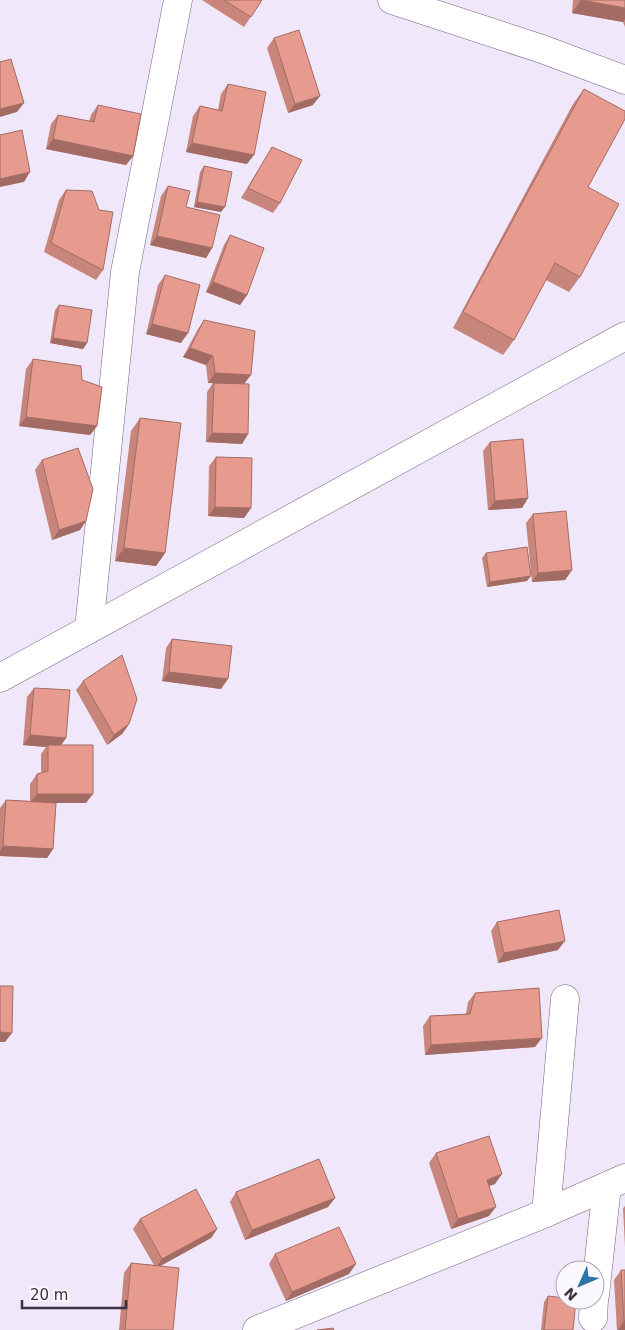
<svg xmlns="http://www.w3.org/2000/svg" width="625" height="1330" font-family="'DejaVu Sans',sans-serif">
	<rect width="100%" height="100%" fill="#f1e7fb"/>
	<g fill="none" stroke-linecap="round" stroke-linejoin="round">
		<defs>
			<g id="minor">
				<path d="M392 0 542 49 625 80"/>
				<path d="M89 629 125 272 178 0"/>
				<path d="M0 678 625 336"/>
				<path d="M546 1213 565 999"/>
				<path d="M595 1295 607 1186"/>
				<path d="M593 1318 594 1300"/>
				<path d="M257 1330 546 1213 625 1178"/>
			</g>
		</defs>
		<use href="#minor" stroke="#70617e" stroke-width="29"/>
		<use href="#minor" stroke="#fff" stroke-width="28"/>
	</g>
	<g fill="#c7857b">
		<path d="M202 0H262L244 27Z"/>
		<path d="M573 0H625V27L623 22 572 13Z"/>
		<path d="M274 38 313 105 288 113 267 48Z"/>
		<path d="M228 84 247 164 186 152 193 116 200 106 218 110 221 94Z"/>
		<path d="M584 89 588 187 580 277 569 292 546 280 514 340 503 355 453 328 573 104Z"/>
		<path d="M98 105 133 156 126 165 46 149 51 124 58 115 89 122 91 115Z"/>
		<path d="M272 147 280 203 273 213 241 198Z"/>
		<path d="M204 166 221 212 194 207 200 172Z"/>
		<path d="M168 186 186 207 212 248 206 258 150 245 161 196Z"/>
		<path d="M66 190 103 270 96 280 44 252 59 200Z"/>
		<path d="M230 235 247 295 240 305 206 292 224 245Z"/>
		<path d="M165 275 181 343 146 334 158 285Z"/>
		<path d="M59 305 87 343 83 349 50 343 55 310Z"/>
		<path d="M204 320 245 384 248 434 242 444 206 442 207 392 213 383H208L206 365 183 357 198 329Z"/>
		<path d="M33 359 82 380 97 426 90 435 19 426 26 369Z"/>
		<path d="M140 418 165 553 156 566 115 561 131 431Z"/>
		<path d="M490 442 528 498 522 508 488 510 483 451Z"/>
		<path d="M216 457 251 508 244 518 208 516 209 466Z"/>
		<path d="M42 460 86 521 80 530 52 540 35 470Z"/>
		<path d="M533 514 572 570 565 580 532 582 526 523Z"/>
		<path d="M486 553 527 581 487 587 482 558Z"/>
		<path d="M172 639 221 689 162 681 166 648Z"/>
		<path d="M83 681 129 724 122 734 107 745 76 690Z"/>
		<path d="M34 688 66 738 61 745 86 803H56L53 849 47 858 0 856V808L6 800 30 801V784L37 774 41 773V754L46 747 23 745 27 697Z"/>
		<path d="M497 922 558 950 498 963 491 931Z"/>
		<path d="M475 993 535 1047 425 1055 423 1026 430 1016 466 1014 468 1002Z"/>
		<path d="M436 1153 495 1184 489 1186V1216L451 1229 429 1163Z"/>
		<path d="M236 1192 335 1198 328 1207 245 1240 230 1202Z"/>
		<path d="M625 1206V1247L623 1208Z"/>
		<path d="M140 1219 217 1229 211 1238 160 1266 173 1330H119L124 1273 131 1263 154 1265 133 1229Z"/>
		<path d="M275 1254 349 1274 286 1301 269 1264Z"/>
		<path d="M621 1270 625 1330H617L614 1280Z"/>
		<path d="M548 1296 573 1330H541L544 1302Z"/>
	</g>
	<g fill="#a26c64">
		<path d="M581 0 625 8V19L623 22 572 13Z"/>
		<path d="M320 96 313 105 288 113 295 104Z"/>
		<path d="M24 103 17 112 0 117V109Z"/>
		<path d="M53 139 133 156 126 165 46 149Z"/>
		<path d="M192 143 254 155 247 164 186 152Z"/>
		<path d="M30 172 24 182 0 187V179Z"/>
		<path d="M197 202 225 207 221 212 194 207Z"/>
		<path d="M157 236 212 248 206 258 150 245Z"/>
		<path d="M213 282 247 295 240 305 206 292Z"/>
		<path d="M152 324 188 333 181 343 146 334Z"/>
		<path d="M53 338 87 343 83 349 50 343Z"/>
		<path d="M190 348 213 356 206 365 183 357Z"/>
		<path d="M215 373 251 375 244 384 208 383Z"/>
		<path d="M26 417 97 426 90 435 19 426Z"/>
		<path d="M212 433 248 434 242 444 206 442Z"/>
		<path d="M528 498 522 508 488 510 495 501Z"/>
		<path d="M215 507 251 508 244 518 208 516Z"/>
		<path d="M86 521 80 530 52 540 59 530Z"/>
		<path d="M124 548 165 553 156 566 115 561Z"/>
		<path d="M572 570 565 580 532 582 538 573Z"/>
		<path d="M531 576 527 581 487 587 490 582Z"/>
		<path d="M169 672 228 679 221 689 162 681Z"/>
		<path d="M129 724 122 734 107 745 114 735Z"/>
		<path d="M30 735 66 738 59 748 48 745 46 747 23 745Z"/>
		<path d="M37 794H93L86 803H30Z"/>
		<path d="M3 846 53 849 47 858 0 856V851Z"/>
		<path d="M565 941 558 950 498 963 504 953Z"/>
		<path d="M0 1032 12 1033 5 1042H0Z"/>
		<path d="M542 1038 535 1047 425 1055 431 1045Z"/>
		<path d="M502 1174 495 1184 480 1189 487 1180Z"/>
		<path d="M335 1198 328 1207 245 1240 252 1230Z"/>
		<path d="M496 1207 489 1216 451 1229 458 1219Z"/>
		<path d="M217 1229 211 1238 155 1269 162 1259Z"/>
		<path d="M356 1264 349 1274 286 1301 292 1292Z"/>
		<path d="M624 1321H625V1330H618Z"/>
	</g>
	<g fill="#e79b8f" stroke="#a26c64">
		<path d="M224 0H262L251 17Z"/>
		<path d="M581 0H625V8Z"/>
		<path d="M299 30 320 96 295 104 274 38Z"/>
		<path d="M11 59 24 103 0 109V62Z"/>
		<path d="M228 84 266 92 254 155 192 143 200 106 222 111Z"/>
		<path d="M584 89 625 111V119L588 187 619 204 580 277 555 263 514 340 463 312Z"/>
		<path d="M98 105 141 114 133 156 53 139 58 115 94 122Z"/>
		<path d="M22 130 30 172 0 179V135Z"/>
		<path d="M272 147 302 160 280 203 248 188Z"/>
		<path d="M204 166 232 172 225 207 197 202Z"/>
		<path d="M168 186 190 191 186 207 220 215 212 248 157 236Z"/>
		<path d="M66 190 92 191 99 210 113 212 103 270 51 243Z"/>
		<path d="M230 235 264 248 247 295 213 282Z"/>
		<path d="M165 275 200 285 188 333 152 324Z"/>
		<path d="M59 305 92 310 87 343 53 338Z"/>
		<path d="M204 320 255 331 251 375 215 373 213 356 190 348Z"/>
		<path d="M33 359 81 366 82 380 102 387 97 426 26 417Z"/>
		<path d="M214 383 249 384 248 434 212 433Z"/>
		<path d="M140 418 181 423 165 553 124 548Z"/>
		<path d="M523 439 528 498 495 501 490 442Z"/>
		<path d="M78 448 93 489 86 521 59 530 42 460Z"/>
		<path d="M216 457 252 458 251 508 215 507Z"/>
		<path d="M566 511 572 570 538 573 533 514Z"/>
		<path d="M527 547 531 576 490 582 486 553Z"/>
		<path d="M172 639 232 646 228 679 169 672Z"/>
		<path d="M122 655 137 699 129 724 114 735 83 681Z"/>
		<path d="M34 688 70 690 66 738 30 735Z"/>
		<path d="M48 745H93V794H37V774L48 771Z"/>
		<path d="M6 800 56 803 53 849 3 846Z"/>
		<path d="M559 910 565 941 504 953 497 922Z"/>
		<path d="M0 986H13L12 1033 0 1032Z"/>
		<path d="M539 988 542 1038 431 1045 430 1016 470 1014 475 993Z"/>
		<path d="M489 1136 502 1174 487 1180 496 1207 458 1219 436 1153Z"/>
		<path d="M319 1159 335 1198 252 1230 236 1192Z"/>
		<path d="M196 1189 217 1229 162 1259 140 1219Z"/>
		<path d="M339 1227 356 1264 292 1292 275 1254Z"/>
		<path d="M131 1263 179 1268 173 1330H125Z"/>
		<path d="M621 1270H625V1321H624Z"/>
		<path d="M548 1296 565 1298V1300H576L573 1330H544Z"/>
		<path d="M333 1328 334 1330H317Z"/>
	</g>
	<g transform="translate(580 1285) rotate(225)"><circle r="24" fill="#fbf7fe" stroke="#ada8b2"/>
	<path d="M0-4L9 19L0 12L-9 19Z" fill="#2a74a7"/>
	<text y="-8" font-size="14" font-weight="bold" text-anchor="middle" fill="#393240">N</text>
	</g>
	<path d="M22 1300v8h104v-8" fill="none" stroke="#393240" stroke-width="2.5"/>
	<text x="30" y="1300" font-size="15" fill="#393240" stroke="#fbf7fe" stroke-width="4" paint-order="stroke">20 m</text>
</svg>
